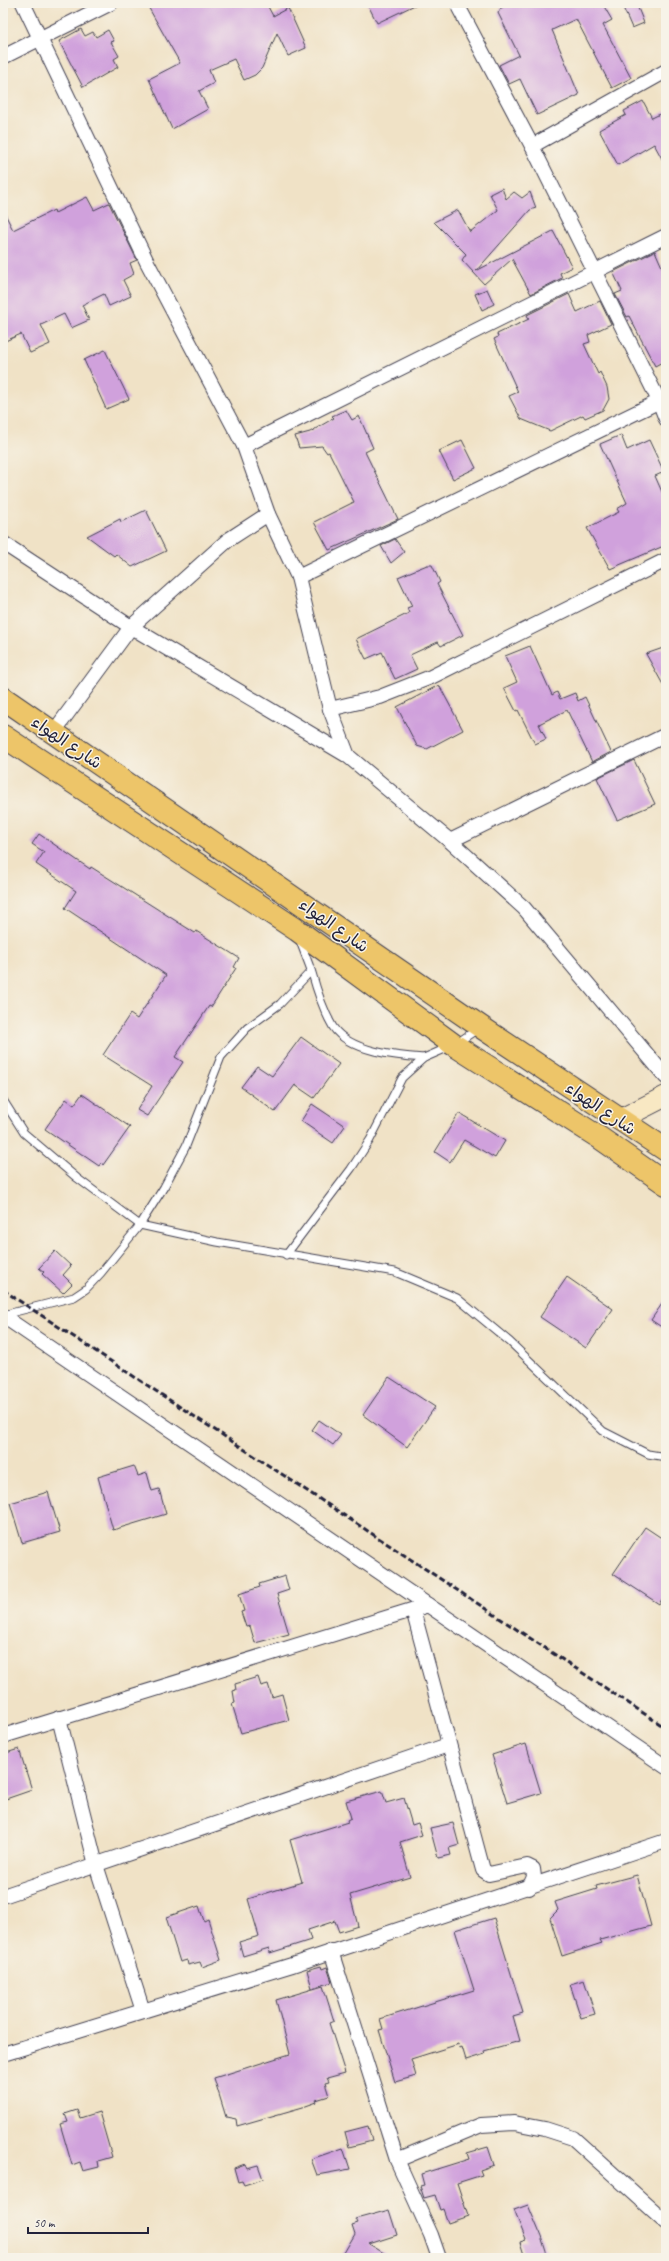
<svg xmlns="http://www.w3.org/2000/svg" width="669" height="2261" font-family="Caveat,'Playpen Sans Arabic',sans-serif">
	<rect width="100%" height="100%" fill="#f7f3e8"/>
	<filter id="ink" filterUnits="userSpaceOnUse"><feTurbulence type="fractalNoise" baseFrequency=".025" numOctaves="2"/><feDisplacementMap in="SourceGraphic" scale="8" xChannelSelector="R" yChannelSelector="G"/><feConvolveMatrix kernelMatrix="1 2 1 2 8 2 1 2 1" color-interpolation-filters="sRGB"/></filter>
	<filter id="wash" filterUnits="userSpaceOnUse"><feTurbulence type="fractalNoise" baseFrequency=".012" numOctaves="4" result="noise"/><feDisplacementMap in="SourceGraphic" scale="16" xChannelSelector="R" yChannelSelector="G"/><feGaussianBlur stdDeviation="0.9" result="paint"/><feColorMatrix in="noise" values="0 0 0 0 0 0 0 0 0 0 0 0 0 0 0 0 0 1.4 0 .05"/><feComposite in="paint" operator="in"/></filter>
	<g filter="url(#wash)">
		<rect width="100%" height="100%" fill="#f0e2c6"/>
		<g id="blocks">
			<g fill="#d0a1dc">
				<path d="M146 3H266L273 16 288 8 306 48 288 56 277 33 262 68 255 75 244 80 234 59 209 70 214 83 199 91 208 109 172 129 149 79 180 63Z"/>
				<path d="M367 3H419L377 23Z"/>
				<path d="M510 3H602L612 20 603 25 631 78 612 88 576 19 552 30 579 95 537 115 520 79 509 84 499 65 519 55 498 13 501 8Z"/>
				<path d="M621 3H636L644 23 632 28Z"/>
				<path d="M81 29 85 36 93 32 96 37 108 30 114 41 111 42 119 56 114 59 118 67 83 87 59 41Z"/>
				<path d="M643 101 652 118 666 111V166L654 144 618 165 599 130 626 115 624 111Z"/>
				<path d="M502 188 506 199 514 192 522 198 530 192 536 208 530 210 476 271 553 231 572 267 560 273 562 278 531 294 512 259 484 284 462 260 466 254 434 222 458 210 470 232 498 210 490 194Z"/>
				<path d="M87 197 94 210 109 203 137 260 130 263 134 274 123 280 131 296 109 306 104 294 82 305 89 320 71 328 64 314 41 325 50 344 30 353 21 334 3 342V210L13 230 54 210 55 213Z"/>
				<path d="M655 251 666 276V360L655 366 629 316 627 317 615 294 622 291 613 272Z"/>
				<path d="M487 289 494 304 482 310 475 294Z"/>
				<path d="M569 294 577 312 600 301 611 324 588 335 590 342 584 344 598 374 600 372 607 387 609 399 603 410 585 418 583 415 550 431 521 419 509 396 518 392 494 339 498 337 497 334 529 319 527 315Z"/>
				<path d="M105 350 129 399 106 409 84 360Z"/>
				<path d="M346 410 352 420 359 416 373 448 365 452 398 519 329 550 314 522 354 502 329 452 327 453 322 446 299 448 295 436 310 432 334 418 332 416Z"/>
				<path d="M621 435 627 450 649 440 664 472 655 476 666 501V527L661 536 666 545 610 569 587 528 619 512 617 509 627 503 600 444Z"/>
				<path d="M462 440 476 468 453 479 439 451Z"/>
				<path d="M146 510 166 551 132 567 116 554 114 556 87 536 120 519 121 522Z"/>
				<path d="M395 539 404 552 391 563 381 546Z"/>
				<path d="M427 565H432L440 582 437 584 463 635 441 646 438 642 410 655 417 669 395 679 382 652 366 659 356 639 409 613 407 608 412 606 398 577Z"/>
				<path d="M530 646 552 695 557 692 560 699 575 693 578 701 585 697 611 752 592 762 567 710 539 724 546 739 535 744 518 710 516 711 504 688 517 682 505 656Z"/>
				<path d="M666 647V690L646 654Z"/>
				<path d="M439 685 463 730 427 749 417 746 397 707Z"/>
				<path d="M634 760 655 804 617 820 597 778Z"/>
				<path d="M39 834 90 869 91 867 195 933 196 931 239 958 234 967 236 968 211 1007 209 1006 175 1057 183 1062 147 1116 137 1110 152 1086 103 1055 130 1014 137 1019 166 975 65 908 76 891 36 864 44 852 32 844Z"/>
				<path d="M301 1037 339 1064 314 1098 295 1085 275 1112 241 1087 257 1066 272 1076Z"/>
				<path d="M82 1094 130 1127 103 1165 101 1163 99 1166 45 1129 66 1099 74 1105Z"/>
				<path d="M312 1104 345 1126 333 1143 301 1121Z"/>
				<path d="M459 1113 505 1141 495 1158 464 1140 450 1162 435 1152Z"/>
				<path d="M55 1251 71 1266 63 1275 72 1284 63 1293 42 1274 44 1272 39 1268Z"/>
				<path d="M567 1277 613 1309 586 1348 540 1317Z"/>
				<path d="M666 1298V1330L651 1320Z"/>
				<path d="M389 1377 435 1407 407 1447 363 1415Z"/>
				<path d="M319 1420 341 1435 333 1445 312 1430Z"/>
				<path d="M134 1466 138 1476 147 1473 152 1491 159 1489 166 1514 113 1530 98 1477Z"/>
				<path d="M48 1492 60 1532 22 1543 10 1503Z"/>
				<path d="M645 1527 666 1541V1593L659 1604 613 1574Z"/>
				<path d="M285 1576 289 1590 277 1594 289 1634 255 1643 250 1626 246 1627 241 1612 244 1611 239 1594 260 1587 259 1584Z"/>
				<path d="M258 1677 261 1686 268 1684 272 1697 282 1694 289 1720 241 1733 232 1704 235 1703 233 1691 236 1690 235 1684Z"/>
				<path d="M526 1744 541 1793 507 1803 492 1755Z"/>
				<path d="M19 1749 32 1790 3 1800V1754Z"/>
				<path d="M382 1791 386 1803 404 1798 412 1825 418 1823 422 1835 400 1842 410 1877 350 1895 358 1926 339 1932 335 1921 308 1930 311 1940 270 1953 269 1948 243 1956 239 1942 259 1936 248 1899 302 1882 290 1840 348 1822 347 1820 351 1818 346 1801Z"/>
				<path d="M453 1823 459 1845 449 1848 451 1855 438 1858 430 1828Z"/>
				<path d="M637 1875 651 1926 600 1940 602 1943 562 1956 550 1918 558 1910 555 1902 597 1889 596 1886Z"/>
				<path d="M199 1906 204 1921 208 1919 221 1960 202 1967 200 1962 188 1965 187 1960 180 1962 166 1917Z"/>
				<path d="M494 1918 523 2013 513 2016 520 2041 484 2051 485 2054 466 2060 462 2047 460 2048 459 2044 411 2059 416 2076 395 2082 379 2030 383 2029 380 2019 474 1990 455 1930Z"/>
				<path d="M321 1966 322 1969 327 1967 332 1982 312 1988 307 1970Z"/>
				<path d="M584 1980 595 2014 581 2018 570 1984Z"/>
				<path d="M323 1986 334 2021 329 2023 345 2073 327 2078 329 2082 325 2083 329 2096 316 2100 317 2102 303 2107 237 2126 236 2119 226 2117 214 2078 290 2054 276 2000Z"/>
				<path d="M77 2110 80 2118 99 2112 112 2157 98 2161 99 2167 83 2171 80 2162 72 2165 60 2124 68 2122 65 2114Z"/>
				<path d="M368 2126 372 2141 349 2147 345 2132Z"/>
				<path d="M488 2147 494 2165 480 2170 482 2175 457 2183 468 2216 448 2223 443 2209 440 2210 435 2195 424 2198 420 2186 424 2185 421 2174 469 2159 467 2153Z"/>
				<path d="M343 2148 350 2169 317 2175 311 2159Z"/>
				<path d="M245 2164 247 2168 258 2165 263 2179 244 2185 242 2181 238 2182 234 2168Z"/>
				<path d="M528 2205 541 2236 548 2258H525L520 2242 526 2240 514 2210Z"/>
				<path d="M389 2210 397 2235 369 2244 392 2258H341L355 2234 352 2225 358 2223 356 2219Z"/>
			</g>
		</g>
	</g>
	<g filter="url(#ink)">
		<use href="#blocks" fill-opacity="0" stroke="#413f50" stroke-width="1"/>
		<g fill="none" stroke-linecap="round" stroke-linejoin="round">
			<defs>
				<g id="lane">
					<path d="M299 938C303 950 308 961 312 973 317 991 323 1010 333 1027 350 1052 397 1056 424 1058"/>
					<path d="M3 1100 24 1133 77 1178 140 1225 217 1242 395 1272 457 1298 510 1342 603 1431 648 1454 666 1457"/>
					<path d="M286 1255 351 1169 370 1140 402 1078 424 1058 454 1045 479 1028"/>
					<path d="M3 1315 74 1297 86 1289 101 1273 140 1225 164 1187 186 1146 221 1057 247 1028 280 1004 311 971"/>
				</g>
				<g id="street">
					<path d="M23 3 147 262 244 446 268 514 298 577 330 709 348 756"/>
					<path d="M459 8 532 146 659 401 666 419"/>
					<path d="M3 57 111 3"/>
					<path d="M532 146 666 71"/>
					<path d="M244 446 666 236"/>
					<path d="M3 543 131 627 348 756 450 841 524 908 666 1077"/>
					<path d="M298 577 666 398"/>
					<path d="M330 709 380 697 431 677 666 560"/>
					<path d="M53 733 131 627 228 540 268 514"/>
					<path d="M450 841 666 735"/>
					<path d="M3 1316 666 1767"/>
					<path d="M413 1610 483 1870 489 1874 527 1866 533 1869 534 1877 529 1888"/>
					<path d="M59 1718 96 1865 143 2011"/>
					<path d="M3 1736 428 1605"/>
					<path d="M3 1896 448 1745"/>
					<path d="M331 1951 397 2160 431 2235 439 2258"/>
					<path d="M3 2054 292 1965 666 1841"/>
					<path d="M397 2160 481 2125 514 2123 545 2129 573 2138 666 2222"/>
				</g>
				<path id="secondary" d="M619 1120 666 1096"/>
				<g id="primary">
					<path d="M3 698 481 1027 666 1150"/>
					<path d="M3 736 297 930 454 1045 600 1138 666 1184"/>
				</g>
			</defs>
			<use href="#lane" stroke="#413f50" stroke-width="9"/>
			<use href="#street" stroke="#413f50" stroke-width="16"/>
			<use href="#secondary" stroke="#413f50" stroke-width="22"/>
			<use href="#primary" stroke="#413f50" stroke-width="24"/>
			<use href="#lane" stroke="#fff" stroke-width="7"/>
			<use href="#street" stroke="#fff" stroke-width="14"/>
			<use href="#secondary" stroke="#f8e8c3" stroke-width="20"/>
			<use href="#primary" stroke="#edc569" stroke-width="22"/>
			<path stroke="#22223b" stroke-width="3" stroke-dasharray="6 3" stroke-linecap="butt" d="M3 1290 666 1728"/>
		</g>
	</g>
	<g text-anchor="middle" stroke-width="3" stroke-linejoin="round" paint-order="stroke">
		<g font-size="17" fill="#22223b" stroke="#f7f3e8">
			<text transform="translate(67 742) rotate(34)" y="6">شارع الهواء</text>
			<text transform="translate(334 925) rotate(35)" y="6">شارع الهواء</text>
			<text transform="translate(601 1108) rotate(34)" y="6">شارع الهواء</text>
		</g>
	</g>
	<rect width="669" height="2261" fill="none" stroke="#f7f3e8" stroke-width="16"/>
	<path d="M28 2227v6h120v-6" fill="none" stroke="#22223b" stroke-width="2"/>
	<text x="34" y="2227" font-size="12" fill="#22223b" stroke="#f7f3e8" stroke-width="3" paint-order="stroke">50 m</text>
</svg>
